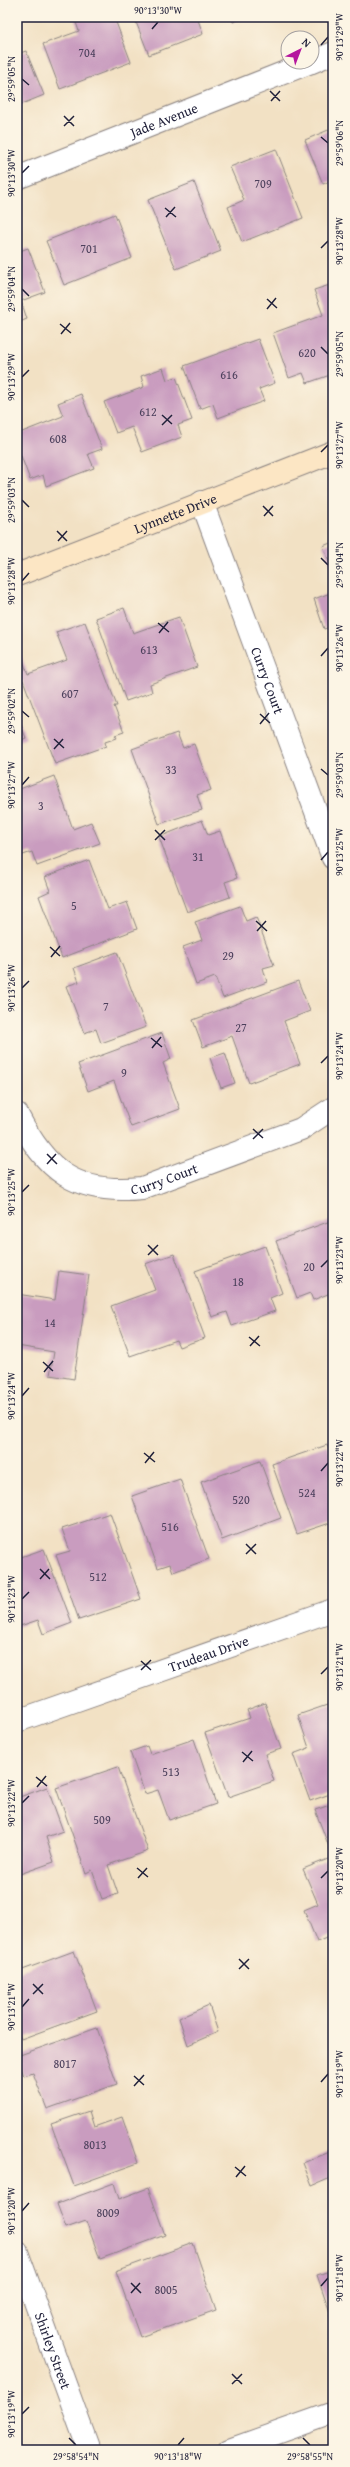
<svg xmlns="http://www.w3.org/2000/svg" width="350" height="2467" font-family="'Gentium Book Plus',serif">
	<rect width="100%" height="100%" fill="#fcf5e5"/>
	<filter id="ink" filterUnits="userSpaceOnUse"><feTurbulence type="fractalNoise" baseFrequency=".025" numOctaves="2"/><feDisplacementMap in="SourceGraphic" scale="8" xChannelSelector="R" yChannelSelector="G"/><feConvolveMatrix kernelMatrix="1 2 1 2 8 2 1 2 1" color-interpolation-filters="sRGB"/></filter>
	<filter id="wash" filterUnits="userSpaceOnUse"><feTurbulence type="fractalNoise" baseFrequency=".012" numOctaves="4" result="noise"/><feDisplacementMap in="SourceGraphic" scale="16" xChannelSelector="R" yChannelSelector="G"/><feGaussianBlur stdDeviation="0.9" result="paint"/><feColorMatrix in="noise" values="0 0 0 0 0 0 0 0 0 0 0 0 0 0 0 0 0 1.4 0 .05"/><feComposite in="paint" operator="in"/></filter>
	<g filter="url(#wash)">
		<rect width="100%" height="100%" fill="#f2e1c4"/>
		<g id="blocks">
			<g fill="#c99cbf">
				<path d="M74 17H102L103 20 114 17 131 62 60 89 43 44 79 31Z"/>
				<path d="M134 17H197L203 34 149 55Z"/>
				<path d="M231 17H245L233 22Z"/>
				<path d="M26 51 44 95 17 106V54Z"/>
				<path d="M333 128V187L330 181 323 184 305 140Z"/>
				<path d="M276 149 303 218 242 242 228 207 244 200 230 167Z"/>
				<path d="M194 182 221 251 176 269 148 200Z"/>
				<path d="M115 214 132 258 64 285 46 241Z"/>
				<path d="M28 248 45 292 21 301 27 319 17 323V252Z"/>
				<path d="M333 284V374L307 383 303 373 289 378 273 333 323 315 314 290Z"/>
				<path d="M258 339 275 383 259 389 264 401 218 418 213 404 200 409 184 366Z"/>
				<path d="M163 368 167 380 176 377 192 420 178 425 182 437 142 452 132 427 116 433 104 402 144 387 141 376Z"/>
				<path d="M81 394 102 449 88 454 94 468 46 486 43 475 30 480 17 445V434L63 416 58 403Z"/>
				<path d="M333 542V571L323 546Z"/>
				<path d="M333 592V626L324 629 314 599Z"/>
				<path d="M124 608 133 633 179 617 197 667 150 684 152 692 126 701 96 618Z"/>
				<path d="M85 622 117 706H114L124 732 115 735 117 738 105 742 106 746 55 764 23 680 17 683V645L28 674 67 660 56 632Z"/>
				<path d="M17 715 26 738 17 742Z"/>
				<path d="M177 733 183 748 194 744 211 790 197 795 202 810 159 824 132 749Z"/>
				<path d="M54 776 73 829 91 822 100 843 37 866 32 852 20 856 17 849V790Z"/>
				<path d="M202 820 208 835 220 831 237 878 225 882 230 897 187 912 159 837Z"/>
				<path d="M89 860 108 909 127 902 137 929 62 958 39 896 50 891 45 877Z"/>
				<path d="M240 906 246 921 256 917 274 965 263 968 267 982 223 998 215 977 196 984 183 947 202 940 195 922Z"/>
				<path d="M117 952 146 1027 101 1043 96 1029 84 1033 66 986 79 982 74 968Z"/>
				<path d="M298 981 310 1011 284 1021 300 1064 249 1083 232 1036 203 1047 193 1020Z"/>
				<path d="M162 1033 171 1059 163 1063 180 1109 131 1127 114 1081 88 1091 78 1064Z"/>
				<path d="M225 1053 235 1083 221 1088 210 1058Z"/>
				<path d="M333 1220V1292L313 1300 310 1293 297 1298 276 1241Z"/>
				<path d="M265 1246 282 1293 270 1298 275 1311 232 1326 227 1312 212 1317 195 1271Z"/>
				<path d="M174 1254 205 1338 179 1347 176 1340 130 1356 111 1306 155 1290 145 1264Z"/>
				<path d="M59 1271 89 1275 74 1379 50 1375 54 1352 17 1346V1294L55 1300Z"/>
				<path d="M327 1445 333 1460V1522L297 1534 272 1464Z"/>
				<path d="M260 1461 281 1518 222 1540 201 1482Z"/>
				<path d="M180 1479 209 1559 173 1572 170 1564 158 1568 132 1496Z"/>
				<path d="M110 1513 141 1599 79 1620 56 1555 70 1551 62 1529Z"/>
				<path d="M17 1546 21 1557 44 1549 72 1623 43 1634 38 1620 17 1627Z"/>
				<path d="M265 1703 281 1749 265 1754 274 1781 228 1797 205 1733 250 1718 247 1710Z"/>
				<path d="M333 1703V1793L310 1801 293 1754 309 1748 298 1715Z"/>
				<path d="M194 1739 216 1804 169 1820 158 1790 145 1794 130 1752 147 1746 150 1754Z"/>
				<path d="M118 1767 148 1851 108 1865 118 1894 102 1899 92 1870 86 1873 56 1788Z"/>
				<path d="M47 1787 63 1831 46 1837 54 1862 17 1875V1798Z"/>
				<path d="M333 1804V1851L331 1852 315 1810Z"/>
				<path d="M333 1857V1935L317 1942 304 1910 318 1904 303 1869Z"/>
				<path d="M74 1951 97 2011 21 2039 17 2027V1972Z"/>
				<path d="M209 2005 218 2032 188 2045 179 2018Z"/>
				<path d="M97 2028 117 2084 47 2109 33 2073 24 2076 17 2056Z"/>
				<path d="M89 2111 94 2127 122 2117 138 2163 74 2186 51 2124Z"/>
				<path d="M332 2151 333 2177 312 2186 303 2163Z"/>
				<path d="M114 2183 119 2199 148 2188 165 2235 100 2259 86 2221 66 2228 57 2204Z"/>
				<path d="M193 2243 216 2310 140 2337 116 2271Z"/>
				<path d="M333 2270V2321L317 2275Z"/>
			</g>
		</g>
	</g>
	<g filter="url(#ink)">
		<use href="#blocks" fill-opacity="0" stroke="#8a8280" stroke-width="1"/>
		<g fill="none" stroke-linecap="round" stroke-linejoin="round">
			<defs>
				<g id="street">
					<path d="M312 62 333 53"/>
					<path id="s1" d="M17 178 311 62"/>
					<path id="s2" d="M202 502 333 858"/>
					<path id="s3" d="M17 1114C46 1171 75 1195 142 1188L301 1129 333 1108"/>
					<path id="s4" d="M17 1721 333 1610"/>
					<path id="s5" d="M17 2252 89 2450"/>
					<path d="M229 2450 333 2413"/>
				</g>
				<g id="secondary">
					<path id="s6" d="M17 575 333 452"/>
				</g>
			</defs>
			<use href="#street" stroke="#8a8280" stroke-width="24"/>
			<use href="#secondary" stroke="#8a8280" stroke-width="24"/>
			<use href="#street" stroke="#fff" stroke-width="22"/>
			<use href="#secondary" stroke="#fce6c4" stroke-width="22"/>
		</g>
	</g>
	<path fill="none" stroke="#22223b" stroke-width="1.5" d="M152 29 158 22M321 45 328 37M22 79 29 85M270 91 280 101M271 101 280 91M64 116 74 126M64 126 74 116M321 137 328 143M22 173 29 166M165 208 176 217M166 217 175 207M321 248 328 241M22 289 29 296M267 299 277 308M267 309 276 298M60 324 71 333M61 334 70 323M321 347 328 354M22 377 29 370M162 415 172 424M162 425 172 415M321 452 328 445M22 500 29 507M263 506 273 516M264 516 273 506M57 531 67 541M58 541 67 531M321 558 328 565M22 581 29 573M158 623 169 632M159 633 168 622M321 656 328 648M22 711 29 717M260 714 270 723M260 724 269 713M54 739 64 748M54 749 63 739M321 769 328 775M22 785 29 777M155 830 165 840M155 840 165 830M321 860 328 852M256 921 267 931M257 931 266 921M50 947 60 956M51 957 60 946M22 988 29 981M151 1038 162 1047M152 1048 161 1037M321 1063 328 1056M253 1129 263 1138M253 1139 263 1129M47 1154 57 1164M47 1164 56 1154M22 1192 29 1185M148 1245 158 1255M148 1255 158 1245M321 1267 328 1260M249 1337 260 1346M250 1346 259 1336M43 1362 53 1371M44 1372 53 1361M22 1396 29 1388M144 1453 155 1462M145 1463 154 1452M321 1471 328 1463M246 1544 256 1554M246 1554 256 1544M40 1569 50 1579M40 1579 49 1569M22 1599 29 1592M141 1661 151 1670M141 1670 151 1660M321 1674 328 1667M242 1752 253 1761M243 1762 252 1751M36 1777 47 1786M37 1787 46 1776M22 1803 29 1796M137 1868 148 1877M138 1878 147 1868M321 1878 328 1871M239 1959 249 1969M239 1969 249 1959M33 1984 43 1994M33 1994 43 1984M22 2007 29 1999M134 2076 144 2085M321 2082 328 2074M134 2086 144 2075M235 2167 246 2176M236 2177 245 2166M22 2211 29 2203M131 2283 141 2293M321 2286 328 2278M131 2293 140 2283M232 2374 242 2384M232 2384 242 2374M22 2414 29 2407M69 2438 76 2445M303 2438 310 2445M178 2445 184 2438"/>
	<g text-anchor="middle" stroke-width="3" stroke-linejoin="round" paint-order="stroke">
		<g font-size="12" fill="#4c405c">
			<text x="87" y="57">704</text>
			<text x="263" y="188">709</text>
			<text x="89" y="253">701</text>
			<text x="307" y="357">620</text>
			<text x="229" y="379">616</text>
			<text x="148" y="416">612</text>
			<text x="58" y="443">608</text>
			<text x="149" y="654">613</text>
			<text x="70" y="698">607</text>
			<text x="171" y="774">33</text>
			<text x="41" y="810">3</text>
			<text x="198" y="861">31</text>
			<text x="74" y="910">5</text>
			<text x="228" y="960">29</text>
			<text x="106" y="1011">7</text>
			<text x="241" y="1032">27</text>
			<text x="124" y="1077">9</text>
			<text x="309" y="1271">20</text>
			<text x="238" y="1286">18</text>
			<text x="50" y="1327">14</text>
			<text x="307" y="1497">524</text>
			<text x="241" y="1504">520</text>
			<text x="170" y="1531">516</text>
			<text x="98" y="1581">512</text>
			<text x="171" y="1776">513</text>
			<text x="102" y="1824">509</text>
			<text x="65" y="2068">8017</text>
			<text x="95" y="2149">8013</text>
			<text x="108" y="2217">8009</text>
			<text x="166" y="2294">8005</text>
		</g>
		<g font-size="14" fill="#22223b" stroke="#fcf5e5">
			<text dy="5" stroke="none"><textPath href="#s1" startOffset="158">Jade Avenue</textPath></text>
			<text dy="5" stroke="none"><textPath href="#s6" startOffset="170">Lynnette Drive</textPath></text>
			<text dy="5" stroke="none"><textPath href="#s2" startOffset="190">Curry Court</textPath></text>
			<text dy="5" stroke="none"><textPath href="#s3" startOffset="182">Curry Court</textPath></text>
			<text dy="5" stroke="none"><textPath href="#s4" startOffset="203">Trudeau Drive</textPath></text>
			<text dy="5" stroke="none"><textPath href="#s5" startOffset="105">Shirley Street</textPath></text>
		</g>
	</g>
	<rect width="350" height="2467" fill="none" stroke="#fcf5e5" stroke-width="44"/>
	<g transform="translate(300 50) rotate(42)"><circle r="19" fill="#fcf5e5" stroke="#a5a1a1"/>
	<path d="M0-3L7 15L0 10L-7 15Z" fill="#b5179e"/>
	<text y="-6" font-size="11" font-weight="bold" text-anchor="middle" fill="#22223b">N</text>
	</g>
	<rect x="22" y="22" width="306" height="2423" fill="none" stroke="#22223b" stroke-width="1.5"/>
	<g font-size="10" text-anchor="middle" fill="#22223b">
		<text x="158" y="14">90°13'30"W</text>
		<text transform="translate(339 37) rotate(-90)" y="4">90°13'29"W</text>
		<text transform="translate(11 79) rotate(-90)" y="4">29°59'05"N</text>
		<text transform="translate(339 143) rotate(-90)" y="4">29°59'06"N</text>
		<text transform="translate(11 173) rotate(-90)" y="4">90°13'30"W</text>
		<text transform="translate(339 241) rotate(-90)" y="4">90°13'28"W</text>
		<text transform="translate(11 289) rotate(-90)" y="4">29°59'04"N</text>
		<text transform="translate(339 354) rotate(-90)" y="4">29°59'05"N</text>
		<text transform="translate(11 377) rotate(-90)" y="4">90°13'29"W</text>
		<text transform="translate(339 445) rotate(-90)" y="4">90°13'27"W</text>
		<text transform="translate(11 500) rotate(-90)" y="4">29°59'03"N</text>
		<text transform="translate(339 565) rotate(-90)" y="4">29°59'04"N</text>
		<text transform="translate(11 581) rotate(-90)" y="4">90°13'28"W</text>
		<text transform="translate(339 648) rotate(-90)" y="4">90°13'26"W</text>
		<text transform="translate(11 711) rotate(-90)" y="4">29°59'02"N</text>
		<text transform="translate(339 775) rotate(-90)" y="4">29°59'03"N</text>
		<text transform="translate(11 785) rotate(-90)" y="4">90°13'27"W</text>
		<text transform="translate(339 852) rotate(-90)" y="4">90°13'25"W</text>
		<text transform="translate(11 988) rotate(-90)" y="4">90°13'26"W</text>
		<text transform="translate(339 1056) rotate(-90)" y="4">90°13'24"W</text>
		<text transform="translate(11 1192) rotate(-90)" y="4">90°13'25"W</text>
		<text transform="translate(339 1260) rotate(-90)" y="4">90°13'23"W</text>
		<text transform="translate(11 1396) rotate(-90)" y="4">90°13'24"W</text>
		<text transform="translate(339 1463) rotate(-90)" y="4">90°13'22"W</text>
		<text transform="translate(11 1599) rotate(-90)" y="4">90°13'23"W</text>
		<text transform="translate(339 1667) rotate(-90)" y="4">90°13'21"W</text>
		<text transform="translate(11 1803) rotate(-90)" y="4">90°13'22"W</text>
		<text transform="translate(339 1871) rotate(-90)" y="4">90°13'20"W</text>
		<text transform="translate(11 2007) rotate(-90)" y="4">90°13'21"W</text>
		<text transform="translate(339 2074) rotate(-90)" y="4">90°13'19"W</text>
		<text transform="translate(11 2211) rotate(-90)" y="4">90°13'20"W</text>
		<text transform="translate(339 2278) rotate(-90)" y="4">90°13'18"W</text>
		<text transform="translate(11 2414) rotate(-90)" y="4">90°13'19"W</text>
		<text x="76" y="2460">29°58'54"N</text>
		<text x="178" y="2460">90°13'18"W</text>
		<text x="310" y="2460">29°58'55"N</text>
	</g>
</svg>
